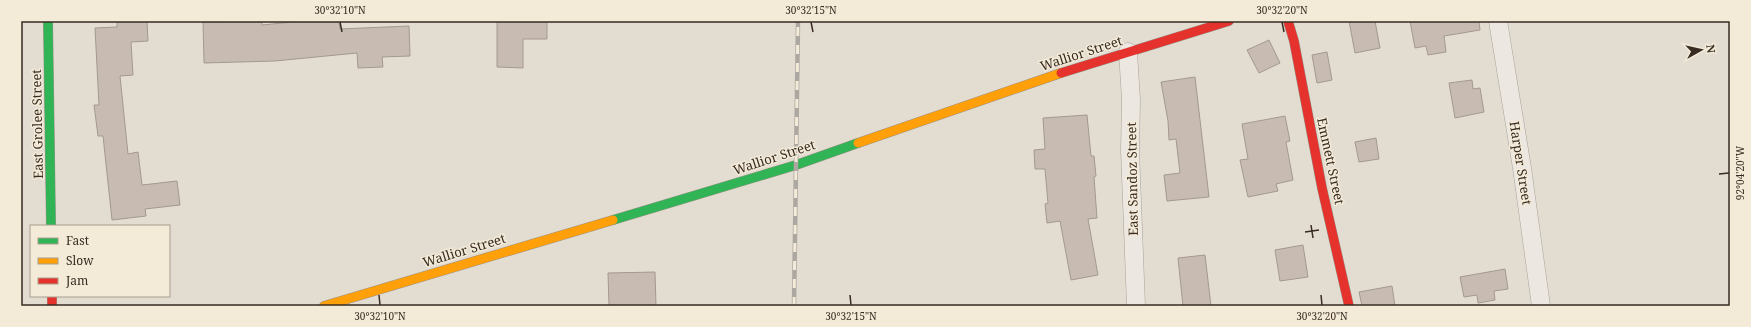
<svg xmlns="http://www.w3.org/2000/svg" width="1751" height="327" font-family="'Noto Serif',serif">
	<rect width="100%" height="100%" fill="#e3ddd1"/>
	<g fill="#c7bbb2" stroke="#a49990">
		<path d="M117 21H147L148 41 131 42 133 75 120 76 128 154 138 152 142 185 177 181 180 205 145 209 146 216 112 220 103 136H98L94 105H99L95 28 117 27Z"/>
		<path d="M262 21V25L302 21H339L340 29 409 26 410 56 382 57 383 67 358 68 357 53 275 61 204 63 203 22Z"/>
		<path d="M497 21H547V39H523V68L497 67Z"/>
		<path d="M1349 21H1375L1380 48 1355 53Z"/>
		<path d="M1410 21H1479L1480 30 1444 36 1446 52 1428 55 1426 46 1415 48Z"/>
		<path d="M1269 40 1280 63 1259 73 1247 50Z"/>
		<path d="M1327 52 1332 80 1317 83 1312 55Z"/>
		<path d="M1195 77 1209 197 1167 201 1164 175 1180 173 1176 139 1169 140 1168 121 1161 82Z"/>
		<path d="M1472 80 1473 89 1480 88 1484 112 1455 118 1449 83Z"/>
		<path d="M1087 115 1091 156H1094L1096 176 1094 177 1097 218 1088 219 1098 275 1071 280 1060 221 1047 223 1045 204 1048 203 1045 169H1035L1034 150 1045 149 1043 118Z"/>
		<path d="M1285 116 1290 141 1286 142 1293 180 1276 184 1278 191 1248 197 1240 160 1248 159 1242 124Z"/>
		<path d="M1376 138 1379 159 1359 162 1355 142Z"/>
		<path d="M1303 245 1308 277 1280 281 1275 250Z"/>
		<path d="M1205 255 1211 306H1183L1178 258Z"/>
		<path d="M1505 269 1508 289 1494 291 1495 300 1478 303 1477 295 1464 297 1460 277Z"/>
		<path d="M655 272 656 306H609L608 273Z"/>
		<path d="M1392 286 1395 306H1362L1359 292Z"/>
	</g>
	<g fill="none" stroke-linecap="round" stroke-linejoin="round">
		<defs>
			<g id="street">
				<path d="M1498 21 1522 168 1541 306"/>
				<path d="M1128 52 1131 100 1130 150 1136 306"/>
			</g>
			<g id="fast">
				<path d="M48 21 51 226"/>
				<path d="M613 220 796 165 858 143"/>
			</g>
			<g id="slow">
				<path d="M858 143 1061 73"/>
				<path d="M324 306 613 220"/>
			</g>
			<g id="jam">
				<path d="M1288 21 1294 41 1322 188 1349 306"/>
				<path d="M1061 73 1229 21"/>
				<path d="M52 296V306"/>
			</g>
		</defs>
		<use href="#street" stroke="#a9a299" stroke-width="19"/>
		<use href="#fast" stroke="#999289" stroke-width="10"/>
		<use href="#slow" stroke="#999289" stroke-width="10"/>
		<use href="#jam" stroke="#999289" stroke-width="10"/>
		<use href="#street" stroke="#ece8e1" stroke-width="18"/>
		<use href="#fast" stroke="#30b455" stroke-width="9"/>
		<use href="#slow" stroke="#ff9f0a" stroke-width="9"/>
		<use href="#jam" stroke="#e5322d" stroke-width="9"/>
		<defs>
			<path id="rail" d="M794 306 798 21"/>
		</defs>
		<use href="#rail" stroke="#aca7a1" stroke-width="4.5"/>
		<use href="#rail" stroke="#f3ead8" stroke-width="3" stroke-dasharray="9" stroke-linecap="butt"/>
	</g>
	<path fill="none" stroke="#382b21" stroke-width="1.5" d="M340 22 342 32M811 22 813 32M1282 22 1284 32M1719 174 1729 173M1311 225 1313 238M1305 232 1319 230M379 295 380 305M850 295 851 305M1321 295 1322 305"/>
	<g text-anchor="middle" stroke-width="3" stroke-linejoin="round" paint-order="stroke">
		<g font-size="13" fill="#382b21" stroke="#f3ead8">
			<text transform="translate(1081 53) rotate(-18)" y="5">Wallior Street</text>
			<text transform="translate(37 124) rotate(-91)" y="5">East Grolee Street</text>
			<text transform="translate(774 157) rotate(-18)" y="5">Wallior Street</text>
			<text transform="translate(1331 161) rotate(78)" y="5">Emmett Street</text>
			<text transform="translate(1521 163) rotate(81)" y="5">Harper Street</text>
			<text transform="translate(1132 179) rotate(-91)" y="5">East Sandoz Street</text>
			<text transform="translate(464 250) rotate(-17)" y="5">Wallior Street</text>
		</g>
	</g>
	<rect width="1751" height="327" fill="none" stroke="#f3ead8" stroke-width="44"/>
	<rect x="30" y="225" width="140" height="72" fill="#f3ead8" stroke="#a89e8f"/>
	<rect x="38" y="238" width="20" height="6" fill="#30b455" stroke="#a89e8f"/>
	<text x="66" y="245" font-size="12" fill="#382b21">Fast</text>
	<rect x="38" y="258" width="20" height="6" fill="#ff9f0a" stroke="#a89e8f"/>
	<text x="66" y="265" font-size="12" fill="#382b21">Slow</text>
	<rect x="38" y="278" width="20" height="6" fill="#e5322d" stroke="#a89e8f"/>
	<text x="66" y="285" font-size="12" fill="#382b21">Jam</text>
	<g transform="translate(1701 50) rotate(82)" stroke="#f3ead8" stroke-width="3" paint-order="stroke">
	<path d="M0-3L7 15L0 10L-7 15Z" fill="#382b21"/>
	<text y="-6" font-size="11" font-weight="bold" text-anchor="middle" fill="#382b21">N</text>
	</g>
	<rect x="22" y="22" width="1707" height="283" fill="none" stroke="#382b21" stroke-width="1.5"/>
	<g font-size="10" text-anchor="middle" fill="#382b21">
		<text x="340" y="14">30°32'10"N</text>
		<text x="811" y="14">30°32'15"N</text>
		<text x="1282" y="14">30°32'20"N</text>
		<text transform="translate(1740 173) rotate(-90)" y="4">92°04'20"W</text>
		<text x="380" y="320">30°32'10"N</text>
		<text x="851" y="320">30°32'15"N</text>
		<text x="1322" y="320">30°32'20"N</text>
	</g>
</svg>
